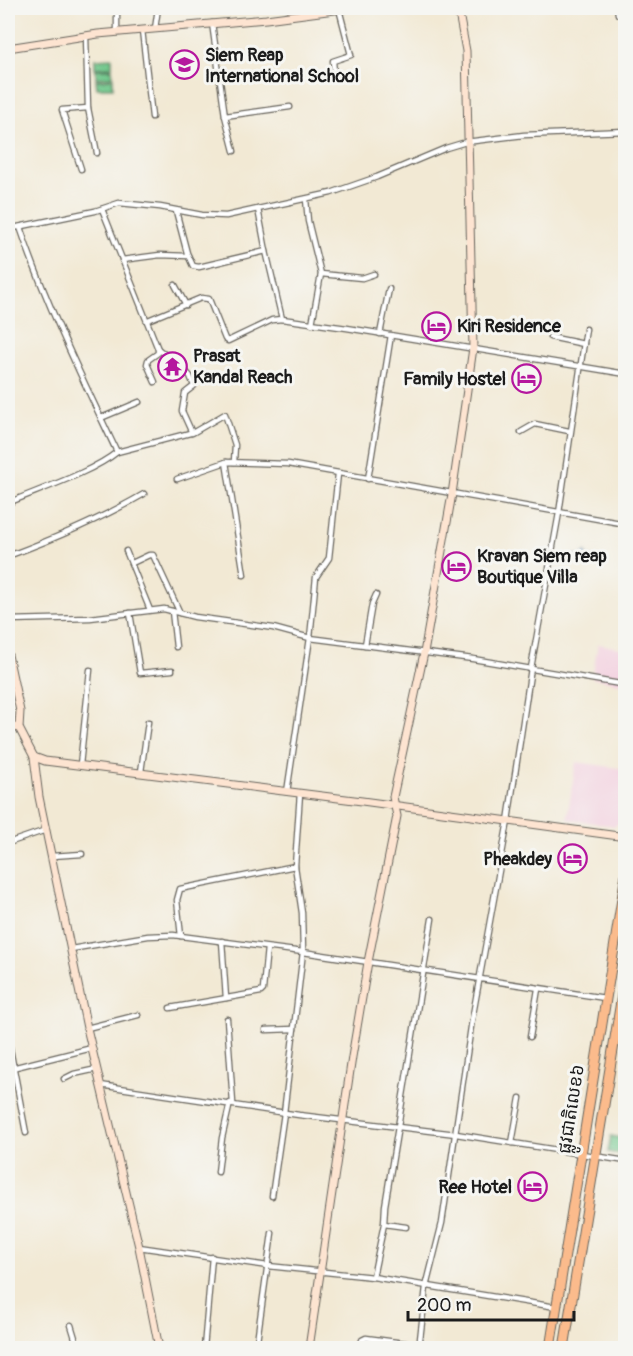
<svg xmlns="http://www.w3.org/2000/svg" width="633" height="1356" font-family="Pangolin,'Noto Sans Khmer',sans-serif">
	<rect width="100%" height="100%" fill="#f6f6f2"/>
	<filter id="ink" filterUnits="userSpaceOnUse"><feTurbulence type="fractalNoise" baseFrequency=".0167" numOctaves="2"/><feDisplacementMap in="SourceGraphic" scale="12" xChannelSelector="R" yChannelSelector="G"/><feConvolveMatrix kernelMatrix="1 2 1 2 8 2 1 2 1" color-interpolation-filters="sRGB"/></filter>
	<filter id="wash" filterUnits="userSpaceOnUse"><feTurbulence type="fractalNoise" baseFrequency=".008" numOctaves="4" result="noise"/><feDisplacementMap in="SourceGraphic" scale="24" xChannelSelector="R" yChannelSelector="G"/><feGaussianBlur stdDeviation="1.35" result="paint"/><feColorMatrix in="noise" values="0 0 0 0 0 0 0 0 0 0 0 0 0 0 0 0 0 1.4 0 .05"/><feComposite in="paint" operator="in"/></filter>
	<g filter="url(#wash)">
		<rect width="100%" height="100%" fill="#f2e9d4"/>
		<g fill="#f3cfdf">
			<path d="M598 644 625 649V684L592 678Z"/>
			<path d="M576 762 625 769 626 803 623 821 614 826 567 819Z"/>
		</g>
		<g fill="#72c78c" stroke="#477254" stroke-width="1.5">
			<path d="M112 58V67L95 68V59Z"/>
			<path d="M96 69H112L113 77 96 78Z"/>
			<path d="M113 79V88H97L96 80Z"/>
			<path d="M611 1136 622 1138 619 1154 608 1152Z"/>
		</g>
		<path fill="#6aa7db" stroke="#43627c" stroke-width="1.5" d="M585 552 589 557 596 558 595 563 573 560 574 555 580 556Z"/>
	</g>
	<g filter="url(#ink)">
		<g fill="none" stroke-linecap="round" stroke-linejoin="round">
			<defs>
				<g id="street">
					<path d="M617 8 618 14"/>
					<path d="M212 23 225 116 234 151"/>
					<path d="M155 29 158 8"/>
					<path d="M142 30 152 117"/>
					<path d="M117 32V8"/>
					<path d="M86 36 88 108 97 153"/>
					<path d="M334 73 333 61 351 55 339 9"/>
					<path d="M225 116 290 107"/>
					<path d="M81 169 62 110 88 108"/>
					<path d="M306 199 308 221 321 274 312 324"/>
					<path d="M102 209 158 349 182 367 190 376 194 386 185 393 182 411 192 433"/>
					<path d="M258 209 266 251 282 319"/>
					<path d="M176 211 187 253 193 266 199 267 266 251"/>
					<path d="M20 227C46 304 82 378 117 452"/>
					<path d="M8 231 13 228 95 211 119 203 160 207 202 215 226 216 331 193 377 177 446 148 466 142 524 135 626 131"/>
					<path d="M122 260 160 255 188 256"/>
					<path d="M321 274 362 278 374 274"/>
					<path d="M175 285 186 305"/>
					<path d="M148 320 201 298 209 299 225 339 228 341 272 320 282 319 347 328 626 374"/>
					<path d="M380 334 389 289"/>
					<path d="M550 337 584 344"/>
					<path d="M8 375 10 374"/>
					<path d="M155 382 147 364 148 360 158 353V349"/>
					<path d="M101 418 139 402"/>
					<path d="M521 432 535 424 569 431"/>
					<path d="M226 462 244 575"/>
					<path d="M177 479 226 462 288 464 626 524"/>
					<path d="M368 479 391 335"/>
					<path d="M8 503C38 490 93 472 117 452L194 432 225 414 235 445 234 462"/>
					<path d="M126 551 150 610"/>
					<path d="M8 556C54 539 101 519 144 494"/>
					<path d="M132 563 149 555H153L180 613"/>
					<path d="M172 611 176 647"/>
					<path d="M130 613 140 673 172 670"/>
					<path d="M8 620 90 618 164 609 195 617 273 628 310 638 473 659 626 685"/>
					<path d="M365 645 372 604 376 595"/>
					<path d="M80 765 90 670"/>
					<path d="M141 772 148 722"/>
					<path d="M287 792 310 638 316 577 329 558 338 474"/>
					<path d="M8 843 46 830"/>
					<path d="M52 856 82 854"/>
					<path d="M181 936 177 900 180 889 295 866"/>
					<path d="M222 941 226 998"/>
					<path d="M71 949 148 936 173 935 303 952 605 998"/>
					<path d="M170 1008 261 992 263 990 267 948"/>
					<path d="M227 1019 233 1103"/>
					<path d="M87 1028 138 1015"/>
					<path d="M266 1030 294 1029"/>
					<path d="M530 1037 538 989"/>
					<path d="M8 1038 26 1133"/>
					<path d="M8 1069 92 1048"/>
					<path d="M64 1079 74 1074 97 1069"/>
					<path d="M100 1085 299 1115 456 1134 626 1161"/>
					<path d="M512 1143 520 1098"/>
					<path d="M218 1172 222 1138 230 1103"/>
					<path d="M272 1196 284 1113 303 952 302 913 295 866 300 793"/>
					<path d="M384 1224 406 1227"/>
					<path d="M139 1247 268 1266 373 1277 556 1307"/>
					<path d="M373 1277 384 1224 385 1206 432 919"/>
					<path d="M71 1325 78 1348"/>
					<path d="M204 1348 212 1257"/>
					<path d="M256 1348 272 1233"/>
					<path d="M360 1348 362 1340 366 1338 419 1345"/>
					<path d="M419 1348 426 1287 442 1223 472 1020 508 821 531 668 559 513 586 329"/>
				</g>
				<g id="secondary">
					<path d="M8 48 98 34 266 19 350 8"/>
					<path d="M8 655 20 711 19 728"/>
					<path d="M8 726 19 728 34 757 45 761 362 801 626 837"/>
					<path d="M34 757 39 797 87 1028 139 1247 159 1348"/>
					<path d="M309 1348 352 1057 368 962 397 816 393 797 424 653 452 494 473 348 466 51 458 8"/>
				</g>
				<g id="highway">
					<path d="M550 1348 626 874"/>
					<path d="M564 1348 626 971"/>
				</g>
			</defs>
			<use href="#street" stroke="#67645c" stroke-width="7"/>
			<use href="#secondary" stroke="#67645c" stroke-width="9"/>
			<use href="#highway" stroke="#67645c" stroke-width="11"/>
			<use href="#street" stroke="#fff" stroke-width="4.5"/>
			<use href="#secondary" stroke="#fde4d1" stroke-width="7"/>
			<use href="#highway" stroke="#fbbb8c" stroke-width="9"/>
		</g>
	</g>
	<defs>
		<symbol id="school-ring" viewBox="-11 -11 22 22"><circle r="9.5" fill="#f6f6f2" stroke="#b5179e" stroke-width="1.5"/><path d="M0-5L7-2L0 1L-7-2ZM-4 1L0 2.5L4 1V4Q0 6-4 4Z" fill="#b5179e"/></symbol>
		<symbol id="hotel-ring" viewBox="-11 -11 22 22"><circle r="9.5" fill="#f6f6f2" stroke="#b5179e" stroke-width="1.5"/><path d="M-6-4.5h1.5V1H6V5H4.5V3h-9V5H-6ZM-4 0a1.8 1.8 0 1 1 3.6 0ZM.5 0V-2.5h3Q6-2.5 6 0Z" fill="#b5179e"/></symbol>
		<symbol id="temple-ring" viewBox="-11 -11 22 22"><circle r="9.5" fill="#f6f6f2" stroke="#b5179e" stroke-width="1.5"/><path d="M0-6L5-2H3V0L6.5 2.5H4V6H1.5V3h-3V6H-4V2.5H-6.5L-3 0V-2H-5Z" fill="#b5179e"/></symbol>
	</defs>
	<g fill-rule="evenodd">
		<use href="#school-ring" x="168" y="48" width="33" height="33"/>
		<use href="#hotel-ring" x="420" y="310" width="33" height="33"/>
		<use href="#temple-ring" x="156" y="350" width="33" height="33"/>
		<use href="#hotel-ring" x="510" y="362" width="33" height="33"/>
		<use href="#hotel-ring" x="440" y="550" width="33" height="33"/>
		<use href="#hotel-ring" x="556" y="842" width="33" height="33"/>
		<use href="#hotel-ring" x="516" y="1170" width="33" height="33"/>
	</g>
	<g text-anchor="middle" stroke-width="6" stroke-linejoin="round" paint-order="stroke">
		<g font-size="18" font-weight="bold" fill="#1c1c1c" stroke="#f6f6f2" text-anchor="start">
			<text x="205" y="61">Siem Reap<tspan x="205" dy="21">International School</tspan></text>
			<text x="457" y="332">Kiri Residence</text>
			<text x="193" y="362">Prasat<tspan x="193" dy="21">Kandal Reach</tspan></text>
			<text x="506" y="385" text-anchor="end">Family Hostel</text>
			<text x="477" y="562">Kravan Siem reap<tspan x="477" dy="21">Boutique Villa</tspan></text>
			<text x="552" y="865" text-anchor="end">Pheakdey</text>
			<text x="512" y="1193" text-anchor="end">Ree Hotel</text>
		</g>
		<g font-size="18" fill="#1c1c1c" stroke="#f6f6f2">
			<text transform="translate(571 1109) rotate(-81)" y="6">ផ្លូវជាតិលេខ៦</text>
		</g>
	</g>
	<rect width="633" height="1356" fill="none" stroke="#f6f6f2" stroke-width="30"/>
	<path d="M408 1311v9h166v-9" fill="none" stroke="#1c1c1c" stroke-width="3"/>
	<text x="417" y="1311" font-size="18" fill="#1c1c1c" stroke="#f6f6f2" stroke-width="4.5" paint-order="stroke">200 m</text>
</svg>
